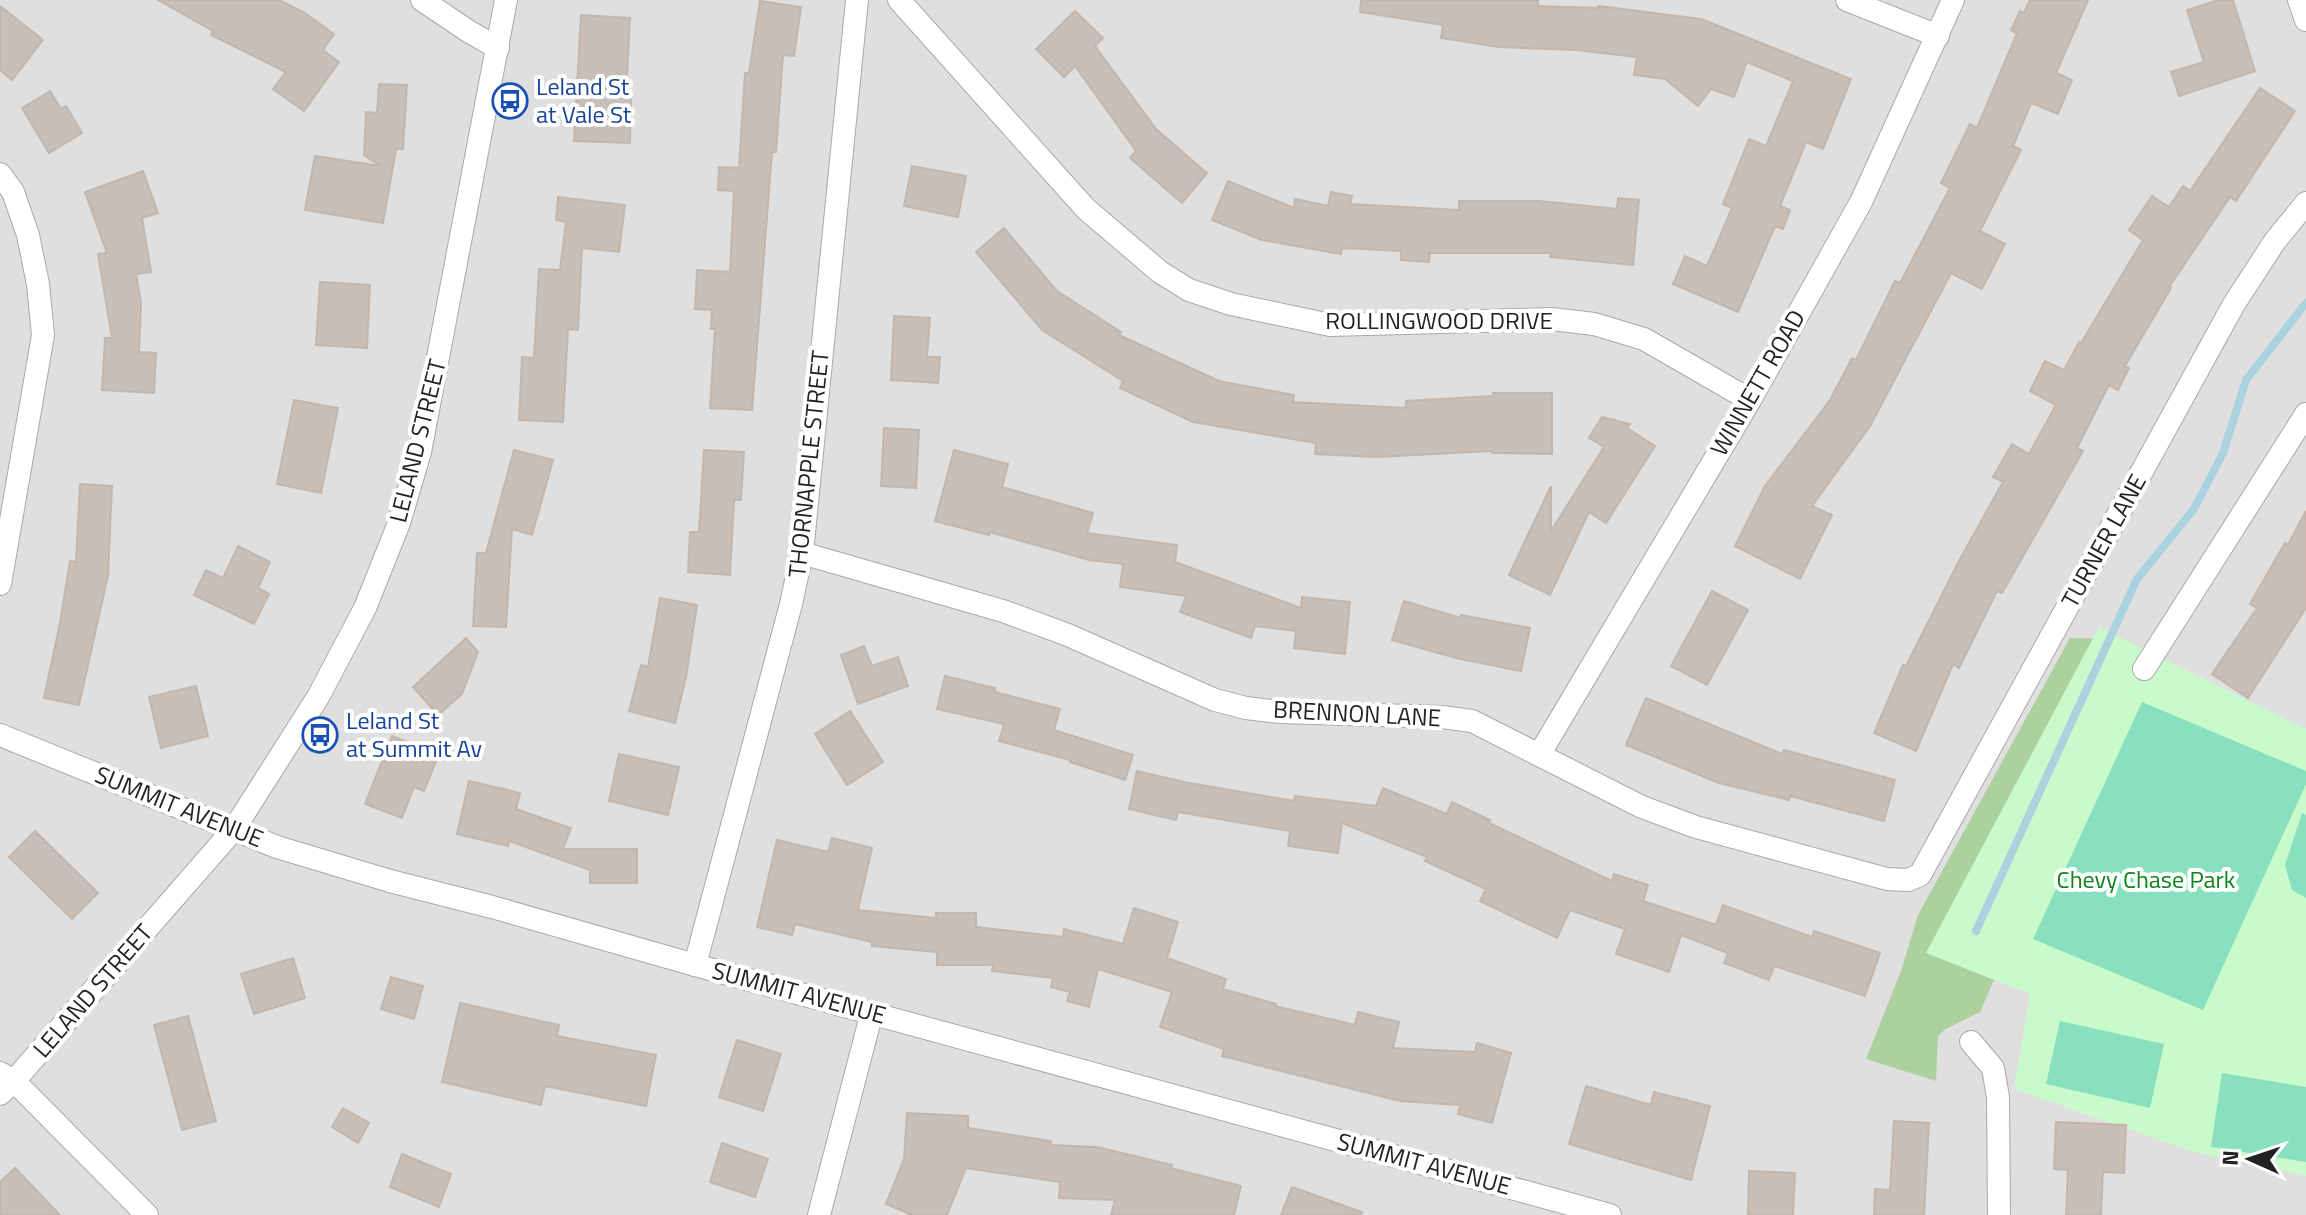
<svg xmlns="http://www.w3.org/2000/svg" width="2306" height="1215" font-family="'Titillium Web',sans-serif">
	<rect width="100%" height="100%" fill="#f2efe9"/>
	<rect fill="#e0dfdf" x="0" y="0" width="2306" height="1215"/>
	<path fill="#add19e" d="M2070 638 2115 639 2112 709 1980 1012 1944 1030 1938 1036 1936 1081 1866 1059 1901 971 1918 915Z"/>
	<path fill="#c8facc" d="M2099 627 2306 729V1176L2191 1151 2014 1089 2030 994 1926 953Z"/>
	<g fill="#88e0be">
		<path d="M2142 702 2306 771V784L2203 1010 2033 939Z"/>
		<path d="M2302 813 2306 815V898L2292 890 2285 865Z"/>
		<path d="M2060 1021 2164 1044 2150 1108 2046 1084Z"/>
		<path d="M2222 1073 2306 1087V1162L2211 1147Z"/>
	</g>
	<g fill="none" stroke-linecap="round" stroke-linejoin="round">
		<path stroke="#aad3df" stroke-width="8" d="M1976 931 2137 579 2194 509 2223 453 2246 380 2306 303"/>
	</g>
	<g fill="#c7bfb8" stroke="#c4b6ab" stroke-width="2">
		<path d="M158 0H279L305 13 334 34 323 50 339 62 304 111 273 89 286 72 211 35 213 31Z"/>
		<path d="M1361 0H1538V6L1598 8V6L1701 19 1851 79 1823 149 1806 142 1780 206 1790 210 1783 229 1775 226 1738 312 1673 284 1685 256 1707 266 1732 208 1723 204 1749 139 1766 146 1793 81 1747 62 1734 97 1711 89 1698 106 1665 79 1634 75 1637 57 1576 50 1499 47 1441 38 1443 25 1360 12Z"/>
		<path d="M2030 0H2088L2056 73 2072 80 2058 114 2031 103 2013 146 2021 150 1980 231 2005 244 1982 289 1951 273 1870 426 1812 506 1832 515 1800 579 1735 546 1765 486 1830 400 1852 358 1856 360 1895 281 1900 283 1950 188 1941 183 1970 124 1977 128 2017 33 2011 30 2020 11 2024 13Z"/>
		<path d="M2219 0H2233L2255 71 2179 96 2171 72 2204 62 2187 10Z"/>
		<path d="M760 1 801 7 794 56 783 55 776 152H772L752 410 710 408 715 329H711L712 310 695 309 697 270 730 272 734 191 718 190 719 167 739 168 745 73H749Z"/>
		<path d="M0 6 43 40 12 80 0 70Z"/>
		<path d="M1075 11 1103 38 1095 46 1156 129 1207 173 1182 203 1130 158 1136 151 1075 66 1064 77 1036 49Z"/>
		<path d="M581 15 630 18 626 94H631L630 143 574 141Z"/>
		<path d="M379 84 407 85 403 149H396L383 223 305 210 315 156 380 166 364 155 366 112 377 113Z"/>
		<path d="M2260 88 2295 111 2236 201 2230 197 2169 287 2171 288 2125 366 2129 368 2118 390 2109 385 2077 448 2083 451 2002 593 1997 591 1959 668 1953 664 1916 751 1874 733 1903 665 1906 666 1960 559 2003 482 1993 477 2012 444 2029 454 2056 405 2030 391 2045 361 2064 370 2079 342 2081 343 2143 240 2129 230 2152 196 2169 207 2183 186 2190 191Z"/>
		<path d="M50 91 61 109 66 106 82 133 49 153 22 108Z"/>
		<path d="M912 166 966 176 958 217 904 206Z"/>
		<path d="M143 171 158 213 142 218 151 272 136 274 141 303 139 352 156 353 154 393 102 390 105 338H112L98 254 107 253 85 192Z"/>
		<path d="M1228 181 1294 208 1295 199 1328 206 1331 192 1352 196 1350 204 1459 210V201H1539L1617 209 1618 198 1639 200 1633 265 1550 257 1551 253H1430L1429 262 1401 260V251L1342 248 1341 254 1262 240 1212 220Z"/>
		<path d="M558 197 625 205 619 252 582 248 578 330 568 329 563 422 519 420 522 357 534 358 539 269 560 270 566 222 556 220Z"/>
		<path d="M1004 228 1057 291 1121 332 1119 335 1219 381 1294 395 1293 402 1406 408V401L1493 396V393H1552V454L1492 453V451L1376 457 1315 454 1316 443 1193 422 1120 388 1123 381 1042 330 976 252Z"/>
		<path d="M320 282 370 285 367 348 316 345Z"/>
		<path d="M894 316 930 318 927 357H940L938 383 891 380Z"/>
		<path d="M294 400 338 408 321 493 277 484Z"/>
		<path d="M1602 417 1630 424 1627 428 1655 446 1606 523 1589 512 1550 595 1509 575 1551 486V531L1604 447 1589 438Z"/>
		<path d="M884 428 919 430 916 488 881 486Z"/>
		<path d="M514 450 553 460 532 535 512 529 506 627 473 626 477 553H486Z"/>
		<path d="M704 450 744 452 741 500H734L730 575 688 572 690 532H699Z"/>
		<path d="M954 450 1008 464 1002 487 1093 513 1087 533 1177 545 1175 562 1301 608 1302 597 1350 602 1345 654 1294 648 1296 631 1255 626 1251 638 1180 612 1186 596 1120 587 1123 564 1089 560 990 532 989 535 935 521Z"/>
		<path d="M80 484 112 486 108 575 79 705 44 698 60 623 70 561 76 562Z"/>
		<path d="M2306 511V608L2248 698 2212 674 2257 608 2250 604 2285 543 2288 545Z"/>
		<path d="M238 546 270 562 258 588 269 594 254 624 194 595 206 570 223 578Z"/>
		<path d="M1712 591 1748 610 1707 685 1671 666Z"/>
		<path d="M660 598 697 605 686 677 675 723 629 711 641 665 648 667Z"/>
		<path d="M1404 601 1461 618V615L1530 628 1521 671 1456 658 1392 640Z"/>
		<path d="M466 638 478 652 462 694 438 715 413 687Z"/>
		<path d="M864 646 872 666 898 657 908 686 858 704 841 655Z"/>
		<path d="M945 676 995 688V692L1060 709 1054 730 1133 755 1125 780 1070 762V760L999 741 1004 724 937 709Z"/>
		<path d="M196 686 208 736 161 748 149 697Z"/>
		<path d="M1646 698 1782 754 1784 750 1895 780 1884 821 1790 796 1789 800 1719 783 1626 745Z"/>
		<path d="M850 711 883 762 847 785 815 734Z"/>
		<path d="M392 736 439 754 424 791 414 787 402 818 365 804Z"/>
		<path d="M619 754 679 767 668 815 609 801Z"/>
		<path d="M1137 771 1184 782 1294 801 1295 796 1376 806 1383 788 1447 814 1452 802 1490 820 1489 823 1612 881 1614 874 1648 885 1643 901 1716 925 1723 905 1812 937 1814 931 1880 953 1865 996 1774 966 1769 980 1724 963 1728 953 1681 935 1669 972 1616 954 1625 929 1570 910 1557 938 1480 901 1486 889 1425 861 1427 857 1342 823 1338 853 1288 846 1290 831 1178 812 1176 820 1129 809Z"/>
		<path d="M469 781 520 793 516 809 571 828 563 849H637V883H590V870L509 841 508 846 457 834Z"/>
		<path d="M35 831 98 893 72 919 9 857Z"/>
		<path d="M832 838 872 848 858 910 936 918V913H976V927L1063 937 1064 929 1123 944 1134 908 1178 922 1167 958 1226 979 1223 989 1276 1004 1275 1006 1355 1025 1358 1012 1399 1022 1393 1048 1475 1052 1477 1043 1511 1053 1492 1123 1458 1114 1460 1105 1400 1101 1222 1056 1224 1049 1160 1027 1172 992 1098 969 1089 1007 1067 1001 1070 992 1051 987 1053 978 992 971 993 965H937V952L872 946V942L795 924 792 935 757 927 777 840 828 852Z"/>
		<path d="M293 958 305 998 254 1014 241 974Z"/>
		<path d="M391 977 423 986 414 1019 381 1009Z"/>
		<path d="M460 1003 559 1025 557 1036 656 1055 646 1106 545 1086 541 1105 442 1082Z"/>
		<path d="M188 1016 216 1121 182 1130 154 1025Z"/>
		<path d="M737 1040 781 1054 763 1111 719 1097Z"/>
		<path d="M1586 1086 1651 1105 1654 1092 1710 1106 1691 1180 1569 1144Z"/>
		<path d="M343 1108 369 1123 358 1143 332 1127Z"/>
		<path d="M907 1113 968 1116V1128L1051 1141V1145L1097 1147 1172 1165 1171 1168 1241 1186 1234 1215H1111L1115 1200 1059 1198 1060 1182 966 1168 947 1215H912L886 1204 904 1159Z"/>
		<path d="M1894 1121 1929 1123 1924 1215H1874L1875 1189 1890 1190Z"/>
		<path d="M2056 1122 2126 1125 2124 1173 2103 1172 2101 1215H2066L2068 1170 2054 1169Z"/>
		<path d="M722 1143 768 1159 755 1197 710 1182Z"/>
		<path d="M402 1154 451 1174 439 1207 390 1187Z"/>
		<path d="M15 1168 60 1215H0V1182Z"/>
		<path d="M1749 1171 1795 1173 1793 1215H1748Z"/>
		<path d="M1292 1187 1362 1212 1361 1215H1281Z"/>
	</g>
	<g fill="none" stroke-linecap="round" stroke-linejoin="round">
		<defs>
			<g id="street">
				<path d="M422 0 468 31 498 48"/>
				<path d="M899 0 1086 209 1160 272 1189 290 1231 304 1330 325 1552 319 1594 324 1644 339 1750 400"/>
				<path d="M1847 0 1938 36"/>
				<path d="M2299 0 2306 20"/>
				<path d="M0 174 13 192 28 235 38 284 43 335 0 584"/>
				<path d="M802 553 1003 611 1068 635 1215 700 1246 708 1280 712 1442 717 1472 721 1642 807 1696 827 1887 879 1908 880 1920 875 2234 304 2275 241 2306 203"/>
				<path d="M2144 669 2306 414"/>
				<path d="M0 735 277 847 390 881 492 907 695 965 1610 1215"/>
				<path d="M1539 755 1750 400 1861 202 1953 0"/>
				<path d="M695 965 791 604 802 553 857 0"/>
				<path d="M1971 1042 1993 1068 1998 1097 1999 1215"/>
				<path d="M0 1073 14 1081 147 1215"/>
				<path d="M0 1094 14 1081 234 829 318 697 365 608 399 523 420 452 506 0"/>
				<path d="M819 1215 872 1012"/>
			</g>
		</defs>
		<use href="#street" stroke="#a9a9a9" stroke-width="24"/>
		<use href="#street" stroke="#fff" stroke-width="22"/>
	</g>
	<defs>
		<symbol id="bus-ring" viewBox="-11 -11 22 22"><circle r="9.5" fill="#fff" stroke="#1a4fb4" stroke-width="1.5"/><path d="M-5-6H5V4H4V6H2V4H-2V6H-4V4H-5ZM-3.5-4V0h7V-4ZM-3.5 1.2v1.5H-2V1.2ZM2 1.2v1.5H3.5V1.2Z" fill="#1a4fb4"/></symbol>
	</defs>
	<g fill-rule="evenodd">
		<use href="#bus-ring" x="490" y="81" width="40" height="40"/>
		<use href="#bus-ring" x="300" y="715" width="40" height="40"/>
	</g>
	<g text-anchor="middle" stroke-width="8" stroke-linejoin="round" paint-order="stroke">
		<g font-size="24" fill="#164399" stroke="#fff" text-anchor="start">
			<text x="536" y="95">Leland St<tspan x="536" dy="28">at Vale St</tspan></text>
			<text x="346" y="729">Leland St<tspan x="346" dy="28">at Summit Av</tspan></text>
		</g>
		<g font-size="24" fill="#222" stroke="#fff">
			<text x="1439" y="329">ROLLINGWOOD DRIVE</text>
			<text transform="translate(1758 383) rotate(-60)" y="8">WINNETT ROAD</text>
			<text transform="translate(418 441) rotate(-76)" y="8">LELAND STREET</text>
			<text transform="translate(809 464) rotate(-84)" y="8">THORNAPPLE STREET</text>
			<text transform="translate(2104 541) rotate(-61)" y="8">TURNER LANE</text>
			<text transform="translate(1357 714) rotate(3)" y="8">BRENNON LANE</text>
			<text transform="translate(179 807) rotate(22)" y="8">SUMMIT AVENUE</text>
			<text transform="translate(93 991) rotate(-49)" y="8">LELAND STREET</text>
			<text transform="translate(799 993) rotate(15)" y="8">SUMMIT AVENUE</text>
			<text transform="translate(1424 1164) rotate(15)" y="8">SUMMIT AVENUE</text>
		</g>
		<g font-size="24" fill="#0c8416" stroke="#fff">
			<text x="2146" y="888">Chevy Chase Park</text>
		</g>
	</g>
	<g transform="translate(2250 1159) rotate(273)" stroke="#ffffff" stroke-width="6" paint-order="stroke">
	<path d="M0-6L14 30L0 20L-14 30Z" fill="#222222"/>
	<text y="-12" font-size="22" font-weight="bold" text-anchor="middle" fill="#222222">N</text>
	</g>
</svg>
